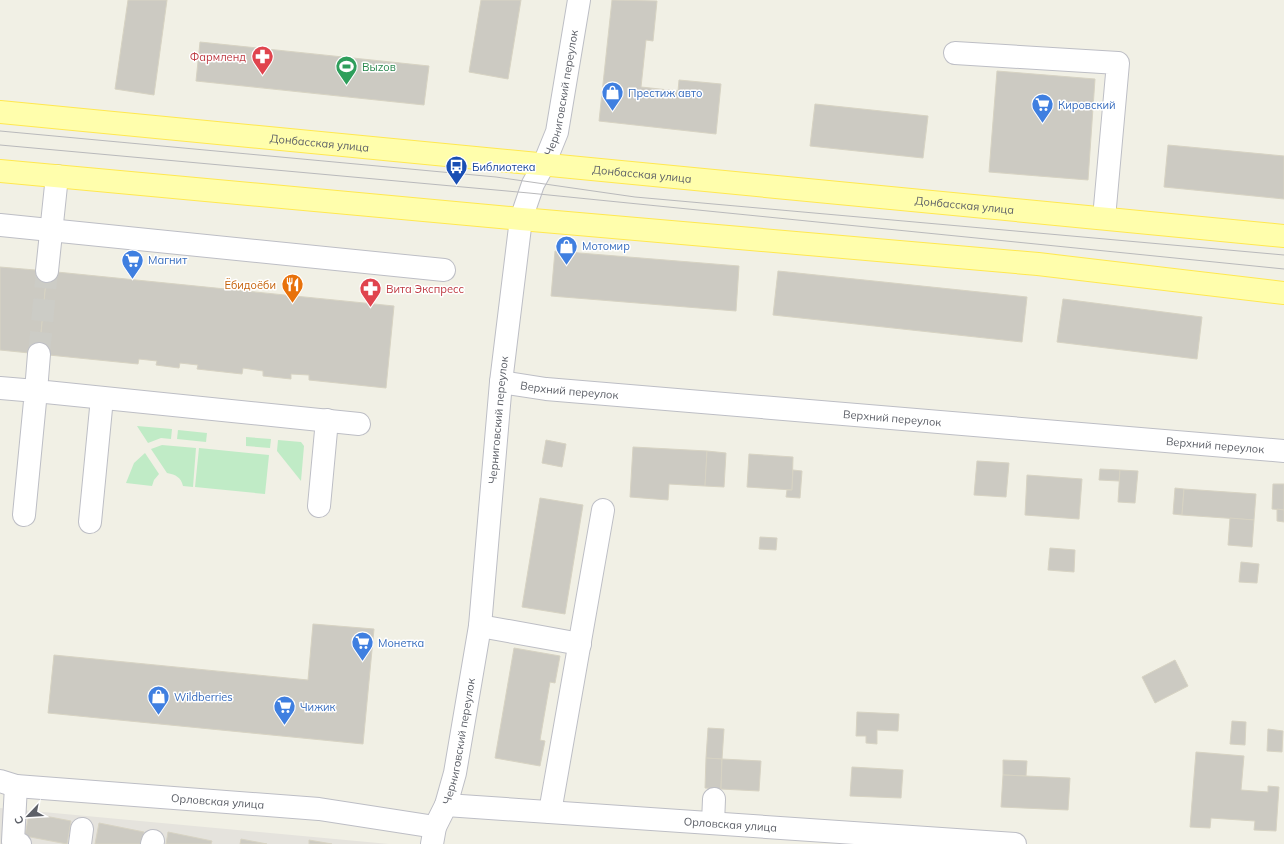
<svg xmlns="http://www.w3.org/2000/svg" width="1284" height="844" font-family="Mulish,sans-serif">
	<rect width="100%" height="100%" fill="#f1f0e5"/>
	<path fill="#e5e3dd" d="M0 808 389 844H0Z"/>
	<g fill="#c0ebc6">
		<path d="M137 426 172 429 171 439 161 438 148 443Z"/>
		<path d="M178 430 207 433 206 442 177 439Z"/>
		<path d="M246 437 271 439 270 448 246 446Z"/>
		<path d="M278 440 301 442 304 446 301 481 277 451Z"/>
		<path d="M162 445 196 448 193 487 183 486C181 477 176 475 167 473L151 449Z"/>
		<path d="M199 448 269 455 265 494 195 487Z"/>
		<path d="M145 453 159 474 154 480 152 486 126 483 134 463Z"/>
	</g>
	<g fill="#cccac2" stroke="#d7d3c3">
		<path d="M128 0H167L154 95 115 89Z"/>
		<path d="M481 0H521L508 79 469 72Z"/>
		<path d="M612 0 657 1 653 41 646 40 641 87 678 91 679 80 721 84 716 134 599 121Z"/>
		<path d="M200 42 429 66 424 105 196 81Z"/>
		<path d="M997 71 1095 79 1088 180 989 172Z"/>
		<path d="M815 104 928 116 923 158 810 146Z"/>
		<path d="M1168 145 1284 156V199L1164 187Z"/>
		<path d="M555 251 739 266 736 311 551 296Z"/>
		<path d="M0 267 47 271 39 354 0 350Z"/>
		<path d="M47 271 394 306 386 388 309 380V375L291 374V379L263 376V371L243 368 242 374 197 369 198 365 180 363 179 368 156 365 157 361 139 359 138 364 39 354Z"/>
		<path d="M778 271 1027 297 1022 342 773 315Z"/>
		<path d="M1063 299 1202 317 1197 359 1057 342Z"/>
		<path d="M546 440 566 444 562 467 542 463Z"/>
		<path d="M633 447 707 451 705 486 669 484 668 500 630 497Z"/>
		<path d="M707 451 726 453 724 487 705 486Z"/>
		<path d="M749 454 793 457 792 490 747 487Z"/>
		<path d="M977 461 1009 463 1006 497 974 495Z"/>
		<path d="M1100 469 1120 470 1119 481 1099 480Z"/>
		<path d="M793 470 802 471 800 498 786 497 787 490H792Z"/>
		<path d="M1120 470 1138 471 1135 503 1118 502Z"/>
		<path d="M1027 475 1082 479 1079 519 1025 515Z"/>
		<path d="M1273 484H1284V510L1272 509Z"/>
		<path d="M1175 488 1184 489 1182 515 1173 514Z"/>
		<path d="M1184 489 1256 494 1254 520 1182 515Z"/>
		<path d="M540 498 583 505 565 614 522 607Z"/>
		<path d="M1277 509 1284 510V522L1277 521Z"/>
		<path d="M1230 518 1254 520 1252 547 1228 545Z"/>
		<path d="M760 537 777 538 776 550 759 549Z"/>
		<path d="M1050 548 1075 550 1074 572 1048 570Z"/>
		<path d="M1241 562 1259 564 1257 583 1239 582Z"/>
		<path d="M313 624 374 629 363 744 48 713 54 655 308 680Z"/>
		<path d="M514 648 560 656 555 683 550 682 540 740 545 741 540 766 495 758Z"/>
		<path d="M1175 660 1188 686 1155 703 1142 677Z"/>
		<path d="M857 712 899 714 898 731 877 730V744L866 743V736H856Z"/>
		<path d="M1232 721 1246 722 1245 745 1230 744Z"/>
		<path d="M708 728 724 729 722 759 706 758Z"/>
		<path d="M1268 729 1283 731 1282 752 1267 751Z"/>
		<path d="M1196 752 1244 756 1241 790 1268 792V786L1279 787 1276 831 1254 830 1255 821 1211 818 1210 828 1190 827Z"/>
		<path d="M706 758 722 759 721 789 705 788Z"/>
		<path d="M722 759 761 761 759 791 721 789Z"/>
		<path d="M1003 760 1027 761 1026 776 1003 775Z"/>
		<path d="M852 767 903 770 901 798 850 796Z"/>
		<path d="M1003 775 1070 778 1068 810 1001 807Z"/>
		<path d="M29 813 71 821 67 844 25 836Z"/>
		<path d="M99 823 144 832 142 844H95Z"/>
		<path d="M168 832 212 841 211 844H166Z"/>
		<path d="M241 839 267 844H240Z"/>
		<path d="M309 840 332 844H309Z"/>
	</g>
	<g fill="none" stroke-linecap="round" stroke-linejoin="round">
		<path stroke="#ccccc6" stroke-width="22" stroke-dasharray="22 11" stroke-linecap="butt" d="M39 354 47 271"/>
		<defs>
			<g id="minor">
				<path d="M955 53 1118 63 1104 218"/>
				<path d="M0 225 444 270"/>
				<path d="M47 271 57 176"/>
				<path d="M39 354 36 391 359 424"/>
				<path id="s1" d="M501 382 546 389 1284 451"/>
				<path d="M0 388 36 391 24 515"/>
				<path d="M319 506 327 420"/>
				<path d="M90 522 102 398"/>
				<path d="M480 626 580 644"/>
				<path id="s2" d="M0 781 16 786 319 809 435 827"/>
				<path d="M16 786 13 841 20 844"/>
				<path id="s3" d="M446 805 1015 844"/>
				<path d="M550 812 603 510"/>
				<path d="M713 823 714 799"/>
				<path d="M80 844 82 829"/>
				<path d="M152 844 153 841"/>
				<path id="s4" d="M432 844 435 827 446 805 455 773 480 626 501 382 521 219 533 184 544 164 557 132 579 0"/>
			</g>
			<g id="major">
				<path id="s5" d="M0 112 1284 236"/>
				<path d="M0 171 521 219 1038 264 1284 293"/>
			</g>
		</defs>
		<use href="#minor" stroke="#bdbec5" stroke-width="24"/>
		<use href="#major" stroke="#ffe850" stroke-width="24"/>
		<use href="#minor" stroke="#fff" stroke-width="22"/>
		<use href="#major" stroke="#fffeac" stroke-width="22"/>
		<g stroke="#b9b9bb" stroke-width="1">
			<path d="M0 131 496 177 635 197 1284 255"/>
			<path d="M0 145 529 193 1284 269"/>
		</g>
	</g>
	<defs>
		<symbol id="pharmacy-pin" viewBox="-11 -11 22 30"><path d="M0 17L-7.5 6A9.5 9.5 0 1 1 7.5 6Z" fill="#e0444e" stroke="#fff"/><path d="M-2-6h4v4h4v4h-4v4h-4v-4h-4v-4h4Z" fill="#fff"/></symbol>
		<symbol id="stadium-pin" viewBox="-11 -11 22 30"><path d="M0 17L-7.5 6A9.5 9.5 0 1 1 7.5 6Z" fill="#2e9e5b" stroke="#fff"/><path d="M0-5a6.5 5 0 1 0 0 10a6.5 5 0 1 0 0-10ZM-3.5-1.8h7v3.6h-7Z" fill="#fff"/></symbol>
		<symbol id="shop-pin" viewBox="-11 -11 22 30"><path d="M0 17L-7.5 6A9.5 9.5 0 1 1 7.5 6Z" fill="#3f7fe0" stroke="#fff"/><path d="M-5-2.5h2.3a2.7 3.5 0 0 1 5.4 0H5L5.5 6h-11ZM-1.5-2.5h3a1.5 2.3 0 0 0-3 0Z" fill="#fff"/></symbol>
		<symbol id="supermarket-pin" viewBox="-11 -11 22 30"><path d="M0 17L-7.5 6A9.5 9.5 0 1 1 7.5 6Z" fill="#3f7fe0" stroke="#fff"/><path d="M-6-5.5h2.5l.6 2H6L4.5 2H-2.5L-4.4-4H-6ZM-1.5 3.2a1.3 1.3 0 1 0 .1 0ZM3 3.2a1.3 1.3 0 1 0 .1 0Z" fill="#fff"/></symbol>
		<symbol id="bus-pin" viewBox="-11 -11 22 30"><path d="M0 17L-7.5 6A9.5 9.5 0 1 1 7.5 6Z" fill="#1a4fb4" stroke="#fff"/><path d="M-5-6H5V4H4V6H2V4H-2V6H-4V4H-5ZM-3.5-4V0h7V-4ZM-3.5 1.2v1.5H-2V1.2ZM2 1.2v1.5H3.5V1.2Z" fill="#fff"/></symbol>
		<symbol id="restaurant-pin" viewBox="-11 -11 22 30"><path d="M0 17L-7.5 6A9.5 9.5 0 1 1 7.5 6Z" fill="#e8710a" stroke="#fff"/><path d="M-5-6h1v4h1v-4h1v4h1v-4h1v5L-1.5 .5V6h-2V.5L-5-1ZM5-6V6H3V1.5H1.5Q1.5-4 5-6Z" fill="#fff"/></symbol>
	</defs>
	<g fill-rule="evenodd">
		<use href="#pharmacy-pin" x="250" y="44" width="25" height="34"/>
		<use href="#stadium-pin" x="334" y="54" width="25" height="34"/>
		<use href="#shop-pin" x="600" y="80" width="25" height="34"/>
		<use href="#supermarket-pin" x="1030" y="92" width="25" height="34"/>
		<use href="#bus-pin" x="444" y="154" width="25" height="34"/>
		<use href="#shop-pin" x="554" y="234" width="25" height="34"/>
		<use href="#supermarket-pin" x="120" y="248" width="25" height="34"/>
		<use href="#restaurant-pin" x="280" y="272" width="25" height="34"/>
		<use href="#pharmacy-pin" x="358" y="276" width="25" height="34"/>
		<use href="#supermarket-pin" x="350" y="630" width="25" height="34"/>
		<use href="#shop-pin" x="146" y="684" width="25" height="34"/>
		<use href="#supermarket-pin" x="272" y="694" width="25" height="34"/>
	</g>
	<g text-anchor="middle" stroke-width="3" stroke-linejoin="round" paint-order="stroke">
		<g font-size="11" fill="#be3a42" stroke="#fff" text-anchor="end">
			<text x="246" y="61">Фармленд</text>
			<text x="386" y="293" text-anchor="start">Вита Экспресс</text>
		</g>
		<g font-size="11" fill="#27864d" stroke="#fff" text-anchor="start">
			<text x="362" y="71">Выzов</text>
		</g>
		<g font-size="11" fill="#5d6068" stroke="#fff">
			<text dy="4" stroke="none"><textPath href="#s4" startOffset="767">Черниговский переулок</textPath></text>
			<text dy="4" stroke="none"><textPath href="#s5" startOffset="321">Донбасская улица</textPath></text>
			<text dy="4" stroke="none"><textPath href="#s5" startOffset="645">Донбасская улица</textPath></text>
			<text dy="4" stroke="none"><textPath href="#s5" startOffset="969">Донбасская улица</textPath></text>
			<text dy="4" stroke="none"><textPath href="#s1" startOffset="69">Верхний переулок</textPath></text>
			<text dy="4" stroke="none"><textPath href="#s1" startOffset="393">Верхний переулок</textPath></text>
			<text dy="4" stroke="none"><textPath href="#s4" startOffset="431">Черниговский переулок</textPath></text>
			<text dy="4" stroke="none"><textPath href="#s1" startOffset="717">Верхний переулок</textPath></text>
			<text dy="4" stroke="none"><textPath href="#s4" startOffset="107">Черниговский переулок</textPath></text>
			<text dy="4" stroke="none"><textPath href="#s2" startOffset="219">Орловская улица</textPath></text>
			<text dy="4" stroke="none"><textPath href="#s3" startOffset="285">Орловская улица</textPath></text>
		</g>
		<g font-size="11" fill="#366cbe" stroke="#fff" text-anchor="start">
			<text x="628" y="97">Престиж авто</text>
			<text x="1058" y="109">Кировский</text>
			<text x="582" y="250">Мотомир</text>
			<text x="148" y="264">Магнит</text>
			<text x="378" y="647">Монетка</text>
			<text x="174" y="701">Wildberries</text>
			<text x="300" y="711">Чижик</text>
		</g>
		<g font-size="11" fill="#164399" stroke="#fff" text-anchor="start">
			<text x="472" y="171">Библиотека</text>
		</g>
		<g font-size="11" fill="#c56008" stroke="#fff" text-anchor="end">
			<text x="276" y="289">Ёбидоёби</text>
		</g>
	</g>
	<g transform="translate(28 816) rotate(245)" stroke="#ffffff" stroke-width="3" paint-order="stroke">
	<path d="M0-3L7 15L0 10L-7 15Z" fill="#5d6068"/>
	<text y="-6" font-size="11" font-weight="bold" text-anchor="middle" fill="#5d6068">С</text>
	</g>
</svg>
